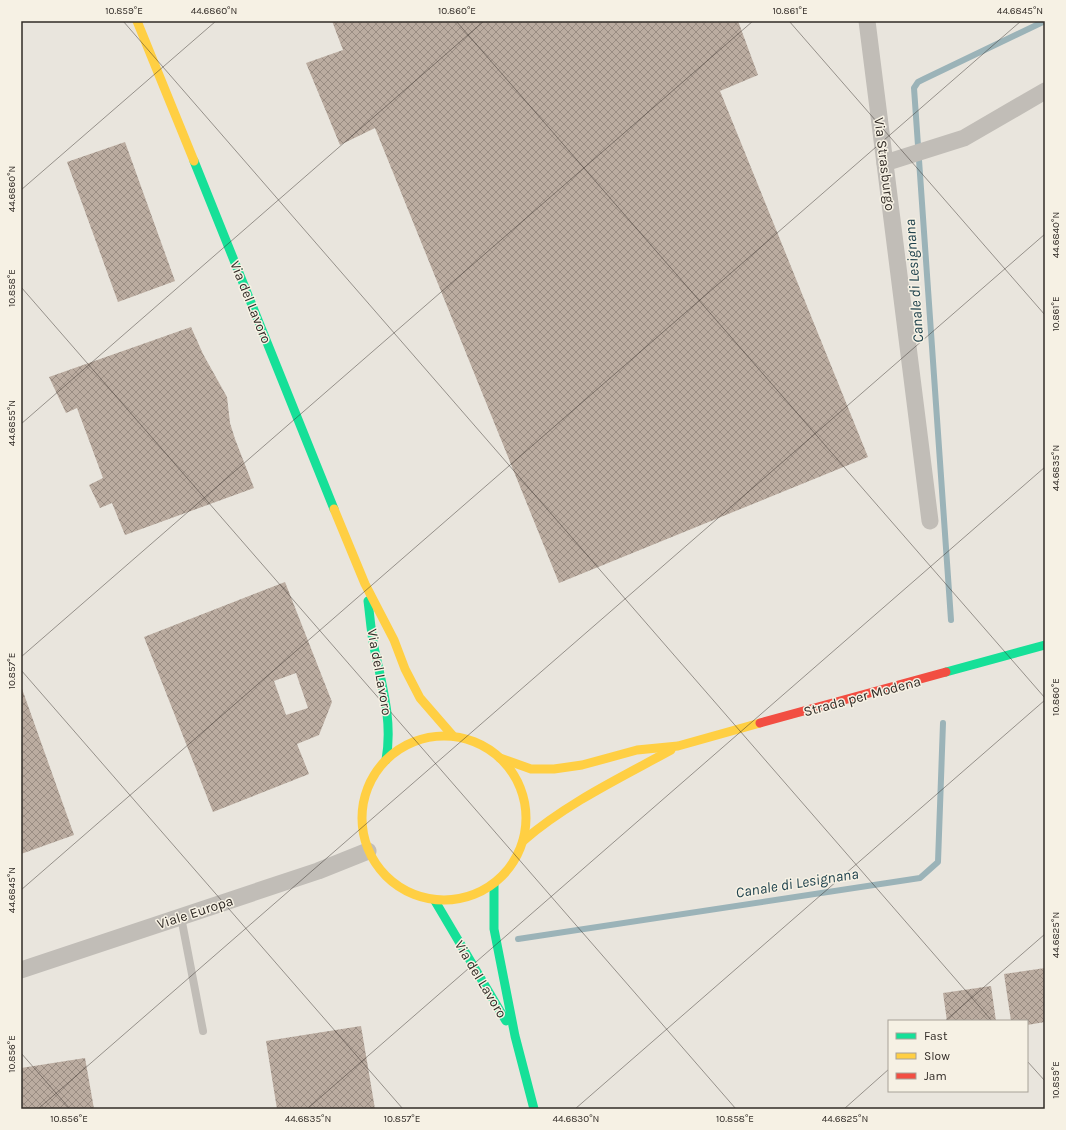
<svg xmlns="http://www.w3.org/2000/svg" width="1066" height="1130" font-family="Karla,sans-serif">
	<defs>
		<pattern id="building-cross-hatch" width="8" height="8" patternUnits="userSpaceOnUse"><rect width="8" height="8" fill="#bbaca0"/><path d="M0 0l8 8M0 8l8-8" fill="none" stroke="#998c82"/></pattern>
	</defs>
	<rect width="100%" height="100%" fill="#e9e5dd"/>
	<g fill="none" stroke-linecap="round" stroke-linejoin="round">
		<g stroke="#9bb3b8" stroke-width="6">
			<path d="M951 620 914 88 918 82 924 79 1045 21"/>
			<path d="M518 939 920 878 938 862 943 723"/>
		</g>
	</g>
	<g fill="url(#building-cross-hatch)" fill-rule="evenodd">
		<path d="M332 21H738L758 75 720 91 868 457 559 583 375 128 340 145 306 63 343 50Z"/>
		<path d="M125 142 175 281 118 302 67 162Z"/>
		<path d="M191 327 203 354 227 397 230 423 235 439 254 488 125 535 112 503 100 508 89 485 103 478 77 408 66 413 49 377Z"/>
		<path d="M285 582 332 702 319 735 297 744 309 774 213 812 144 637ZM296 673 308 708 286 715 274 681Z"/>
		<path d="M21 686 74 835 21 854Z"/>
		<path d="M1045 968V1022L1027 1025V1021H1011L1004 974Z"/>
		<path d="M991 986 996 1021H947L943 993Z"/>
		<path d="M361 1026 375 1109H277L266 1041Z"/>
		<path d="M85 1058 94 1109H21V1068Z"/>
	</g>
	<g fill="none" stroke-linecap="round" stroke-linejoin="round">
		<path stroke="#c1bdb7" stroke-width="8" d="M181 917 203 1031"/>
		<g stroke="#c1bdb7" stroke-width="17">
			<path d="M867 21 930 521"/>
			<path d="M885 163 964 138 1045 91"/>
			<path d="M21 970 318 871 368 851"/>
		</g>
		<g stroke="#16e098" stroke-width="9">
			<path d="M194 161 334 509"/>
			<path d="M368 601C370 616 371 632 374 647 382 685 393 721 386 760"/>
			<path d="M946 672 1045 645"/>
			<path d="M494 884V929L515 1036 534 1109"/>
			<path d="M435 901 506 1021"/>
		</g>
		<g stroke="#ffcf43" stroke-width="9">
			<path d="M137 21 194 161"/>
			<path d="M334 509 365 584 394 640 405 669 420 698 453 736"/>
			<circle cx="444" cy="818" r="82"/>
			<path d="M500 758 531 769H554L582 765 637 750 678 746 760 723"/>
			<path d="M523 841C567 803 620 778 671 750"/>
		</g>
		<path stroke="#f24e42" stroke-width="9" d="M760 723 946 672"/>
	</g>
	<path fill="none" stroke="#312b26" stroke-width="1" stroke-opacity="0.45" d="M123 21 992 1021M456 21 1045 698M789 21 1045 315M21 190 216 21M21 287 736 1109M21 424 484 21M21 657 753 21M21 670 403 1109M21 890 1021 21M945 1021 1045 934M21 1053 70 1109M1027 1061 1045 1081M38 1109 1045 234M307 1109 1045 467M575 1109 1045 700M844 1109 889 1069"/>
	<g text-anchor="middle" stroke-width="3" stroke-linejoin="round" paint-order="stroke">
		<g font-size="14" fill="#312b26" stroke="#f6f1e4">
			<text transform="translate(885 164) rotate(83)" y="5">Via Strasburgo</text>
			<text transform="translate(251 302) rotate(68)" y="5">Via del Lavoro</text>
			<text transform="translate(380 672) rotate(80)" y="5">Via del Lavoro</text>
			<text transform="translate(862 696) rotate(-15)" y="5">Strada per Modena</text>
			<text transform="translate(195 912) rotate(-18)" y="5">Viale Europa</text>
			<text transform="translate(481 979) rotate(59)" y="5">Via del Lavoro</text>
		</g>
		<g font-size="15" font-style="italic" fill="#20434e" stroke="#f6f1e4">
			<text transform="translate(914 281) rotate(-94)" y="5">Canale di Lesignana</text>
			<text transform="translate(797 883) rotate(-9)" y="5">Canale di Lesignana</text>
		</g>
	</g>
	<rect width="1066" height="1130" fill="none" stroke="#f6f1e4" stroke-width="44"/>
	<rect x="888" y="1020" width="140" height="72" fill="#f6f1e4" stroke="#a7a298"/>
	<rect x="896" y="1033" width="20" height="6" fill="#16e098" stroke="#a7a298"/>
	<text x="924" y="1040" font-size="12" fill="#312b26">Fast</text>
	<rect x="896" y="1053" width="20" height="6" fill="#ffcf43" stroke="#a7a298"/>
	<text x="924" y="1060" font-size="12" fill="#312b26">Slow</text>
	<rect x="896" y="1073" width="20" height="6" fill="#f24e42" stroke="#a7a298"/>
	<text x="924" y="1080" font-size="12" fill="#312b26">Jam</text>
	<rect x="22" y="22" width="1022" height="1086" fill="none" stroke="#312b26" stroke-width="1.5"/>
	<g font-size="10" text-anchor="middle" fill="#312b26">
		<text x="124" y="14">10.859°E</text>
		<text x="214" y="14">44.6860°N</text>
		<text x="457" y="14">10.860°E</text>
		<text x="790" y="14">10.861°E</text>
		<text x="1020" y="14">44.6845°N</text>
		<text transform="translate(11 189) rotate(-90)" y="4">44.6860°N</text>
		<text transform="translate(1055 235) rotate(-90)" y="4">44.6840°N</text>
		<text transform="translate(11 288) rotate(-90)" y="4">10.858°E</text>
		<text transform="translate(1055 314) rotate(-90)" y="4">10.861°E</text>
		<text transform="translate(11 423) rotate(-90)" y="4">44.6855°N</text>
		<text transform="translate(1055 468) rotate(-90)" y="4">44.6835°N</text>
		<text transform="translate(11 671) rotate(-90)" y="4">10.857°E</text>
		<text transform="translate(1055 697) rotate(-90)" y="4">10.860°E</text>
		<text transform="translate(11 890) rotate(-90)" y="4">44.6845°N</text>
		<text transform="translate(1055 935) rotate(-90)" y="4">44.6825°N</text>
		<text transform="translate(11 1054) rotate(-90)" y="4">10.856°E</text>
		<text transform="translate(1055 1080) rotate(-90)" y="4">10.859°E</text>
		<text x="69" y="1122">10.856°E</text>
		<text x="308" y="1122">44.6835°N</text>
		<text x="402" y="1122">10.857°E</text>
		<text x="576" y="1122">44.6830°N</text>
		<text x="735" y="1122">10.858°E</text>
		<text x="845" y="1122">44.6825°N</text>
	</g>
</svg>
